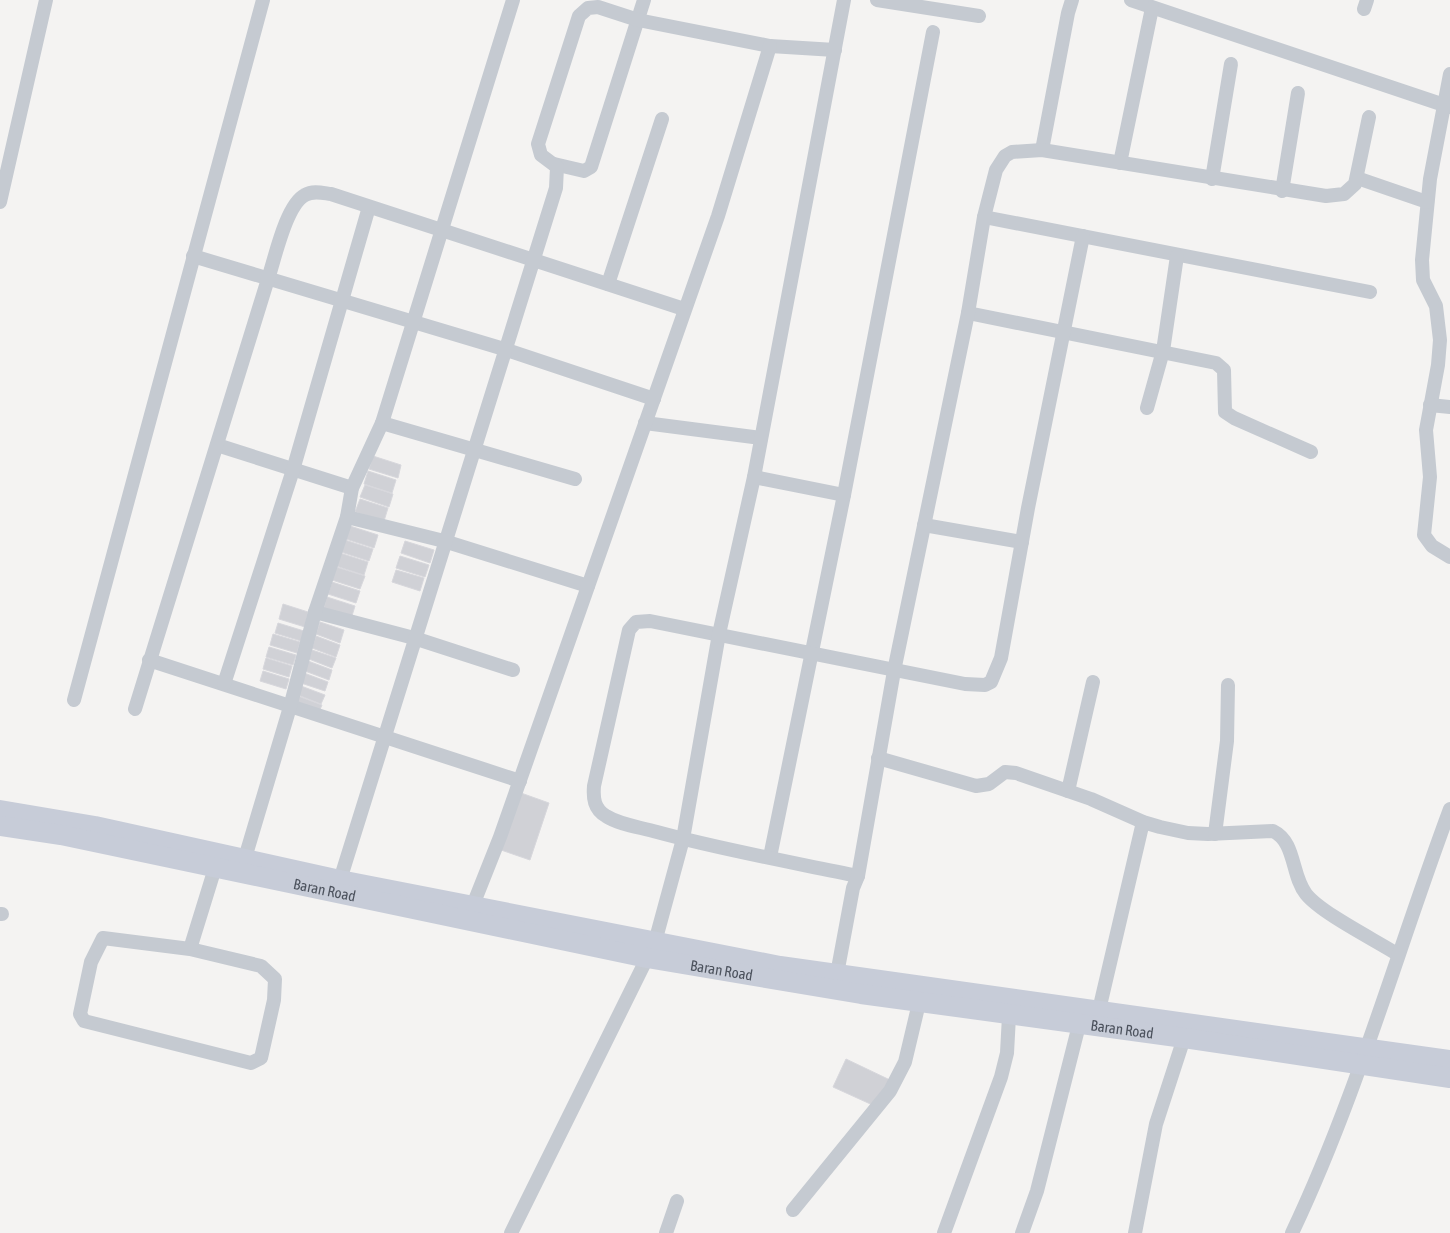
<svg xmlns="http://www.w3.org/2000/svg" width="1450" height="1233" font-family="'Asap Condensed',sans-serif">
	<rect width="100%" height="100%" fill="#f4f3f2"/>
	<g fill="#d0d1d6" stroke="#d7d7dc">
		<path d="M373 456 401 465 398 478 369 469Z"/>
		<path d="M368 471 396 480 392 493 364 484Z"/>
		<path d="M365 485 393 494 389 507 360 497Z"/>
		<path d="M360 499 388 508 384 521 355 512Z"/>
		<path d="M350 526 378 535 374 548 346 539Z"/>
		<path d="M345 540 373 549 369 561 341 552Z"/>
		<path d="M405 541 434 550 430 563 401 553Z"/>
		<path d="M340 553 368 562 364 575 336 566Z"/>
		<path d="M400 556 429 565 425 577 396 568Z"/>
		<path d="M336 567 365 576 360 589 332 580Z"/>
		<path d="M396 570 424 578 420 591 392 582Z"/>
		<path d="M332 582 360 591 356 603 328 594Z"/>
		<path d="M327 597 355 606 351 619 323 610Z"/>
		<path d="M283 604 308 612 305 627 279 619Z"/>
		<path d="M320 622 344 630 340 643 316 634Z"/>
		<path d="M278 623 304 631 301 641 275 633Z"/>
		<path d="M273 634 300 642 297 653 270 645Z"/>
		<path d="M316 636 340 645 336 657 312 648Z"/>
		<path d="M269 647 296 655 293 665 266 657Z"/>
		<path d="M312 650 336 658 332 668 309 659Z"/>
		<path d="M266 658 292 666 289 677 263 669Z"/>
		<path d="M308 661 332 670 329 680 305 671Z"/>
		<path d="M263 671 289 679 286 689 260 681Z"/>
		<path d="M304 673 328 682 325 691 301 683Z"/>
		<path d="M301 686 325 695 321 704 298 695Z"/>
		<path d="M298 696 322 705 318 714 294 706Z"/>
		<path d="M521 793 549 803 530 860 501 850Z"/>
		<path d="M846 1059 890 1080 877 1107 833 1087Z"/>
	</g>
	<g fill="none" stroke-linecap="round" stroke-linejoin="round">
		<g stroke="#c5cad1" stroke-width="14">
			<path d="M877 0 979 16"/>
			<path d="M1131 0 1450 107"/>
			<path d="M1364 9 1367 0"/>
			<path d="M1450 74 1430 179 1422 260 1423 280 1436 306 1440 340 1438 365 1426 430 1430 477 1424 535 1432 546 1450 557"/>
			<path d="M1042 150 1068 13 1072 0"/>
			<path d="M1120 163 1152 8"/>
			<path d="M554 164 584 171 591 167 644 0"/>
			<path d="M1357 178 1427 202"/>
			<path d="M1212 179 1231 64"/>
			<path d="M1282 191 1298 93"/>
			<path d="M0 202 46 0"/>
			<path d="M984 217 1370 292"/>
			<path d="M193 256 504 349 654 399"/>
			<path d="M608 284 662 119"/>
			<path d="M968 313 1216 363 1224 370 1225 412 1234 418 1311 452"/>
			<path d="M1430 405 1450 407"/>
			<path d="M1147 408 1163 351 1177 256"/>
			<path d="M382 423 575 479"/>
			<path d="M645 423 761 438"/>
			<path d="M217 445 352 488"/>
			<path d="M754 477 844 495"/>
			<path d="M347 517 444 541 588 586"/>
			<path d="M924 525 1022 542"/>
			<path d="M315 612 414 638 513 670"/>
			<path d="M149 660 520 781"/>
			<path d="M224 684 293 470 369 207"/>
			<path d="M74 700 263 0"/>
			<path d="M135 709 268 279C275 258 286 205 305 195 313 190 323 193 331 194L684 309"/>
			<path d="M878 758 976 786 989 784 1005 772 1016 773 1091 799 1143 822 1160 827 1188 833 1208 834 1273 831C1296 842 1291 875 1306 894 1321 913 1375 940 1397 954"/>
			<path d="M1068 791 1093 682"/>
			<path d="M1215 834 1227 741 1228 685"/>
			<path d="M770 857 844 495 933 32"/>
			<path d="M245 858 290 707 315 612 347 517 352 488 382 423 513 0"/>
			<path d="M858 876C791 862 723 850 657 832 640 827 620 825 606 816 594 809 593 798 594 786L629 630 636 622 650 621 965 684 985 685 991 682 1001 658 1028 508 1083 236"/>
			<path d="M340 880 556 188 557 167 541 155 538 144 579 16 588 8 598 7 638 20 770 46 835 50"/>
			<path d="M473 905 500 837 718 216 770 46"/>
			<path d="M0 914H2"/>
			<path d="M190 949 103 938 91 962 80 1014 84 1021 251 1063 261 1058 274 1000 275 979 261 966 190 949 215 868"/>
			<path d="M837 974 853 888 858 876 894 671 968 313 984 217 996 170 1005 156 1012 152 1042 150 1326 196 1344 194 1355 184 1369 117"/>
			<path d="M1099 1010 1143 822"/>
			<path d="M793 1210 890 1091 905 1062 919 1003"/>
			<path d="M511 1233 655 942 683 839 719 634 754 477 844 0"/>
			<path d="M666 1233 677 1201"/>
			<path d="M944 1233 1001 1077 1007 1053 1009 1016"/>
			<path d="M1022 1233 1037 1191 1079 1025"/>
			<path d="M1135 1233 1156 1124 1184 1038"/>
			<path d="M1292 1233C1357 1096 1397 951 1450 809"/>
		</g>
		<g stroke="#c7ccd8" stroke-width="20">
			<path d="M0 810 95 826 340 880 780 966 1450 1060"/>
			<path id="s1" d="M0 826 61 835 647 958 861 994 1184 1038 1450 1078"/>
		</g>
	</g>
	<g text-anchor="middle" stroke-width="4" stroke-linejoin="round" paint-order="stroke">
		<g font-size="15" fill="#4c525d" stroke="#fff">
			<text dy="5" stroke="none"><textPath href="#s1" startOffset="331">Baran Road</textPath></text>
			<text dy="5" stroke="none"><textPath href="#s1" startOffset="736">Baran Road</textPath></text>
			<text dy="5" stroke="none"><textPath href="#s1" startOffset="1141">Baran Road</textPath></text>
		</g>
	</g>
</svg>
